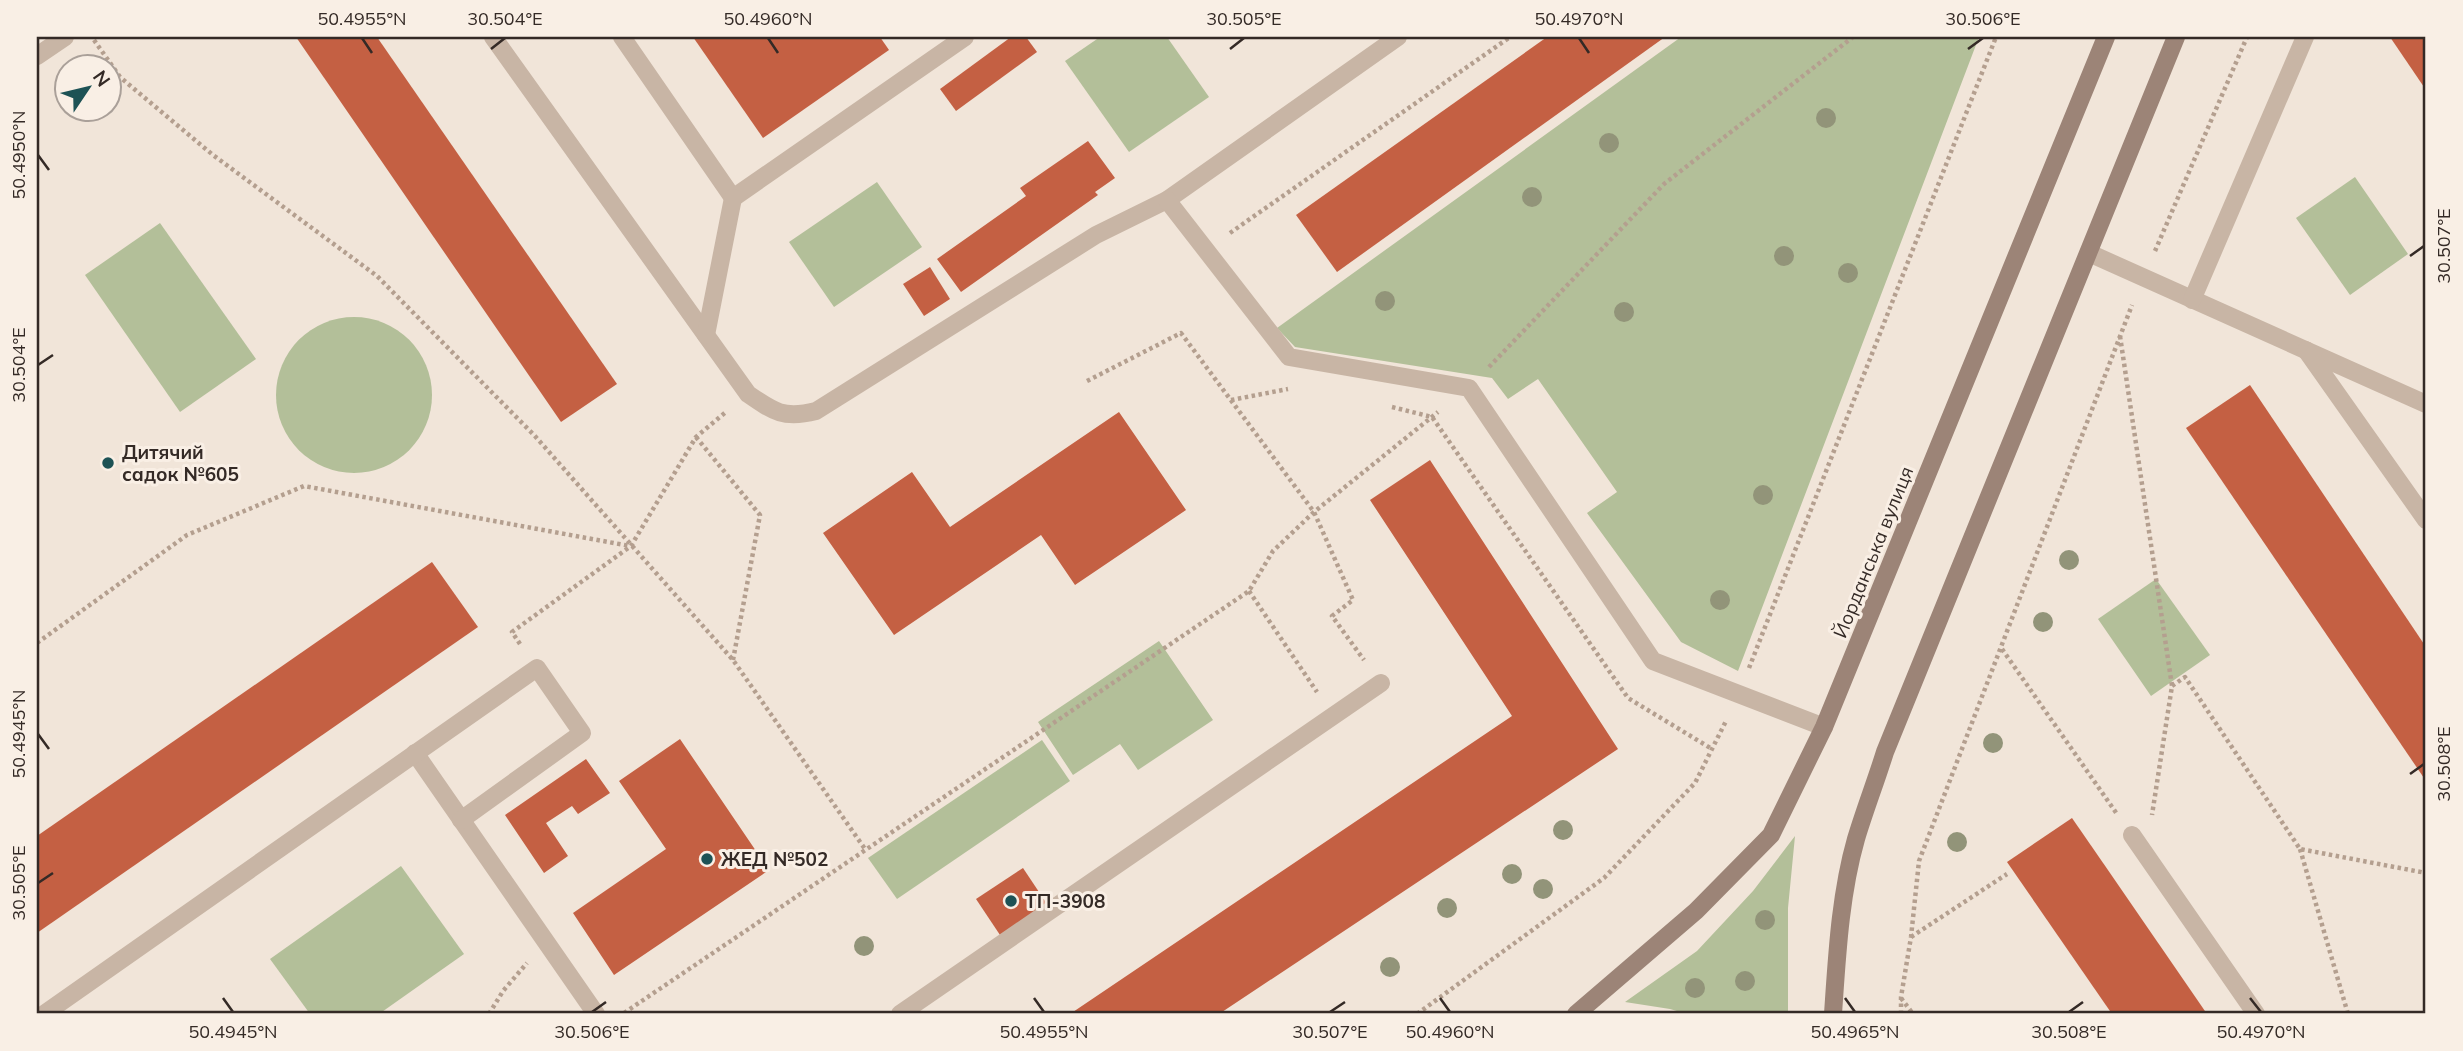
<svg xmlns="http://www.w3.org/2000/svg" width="2463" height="1051" font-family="Mulish,sans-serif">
	<rect width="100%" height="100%" fill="#f1e5d9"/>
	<g fill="#b3bf99">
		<path d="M1100 37H1167L1209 97 1129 152 1065 61Z"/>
		<path d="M1681 37H1979L1738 671 1681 642 1587 513 1617 492 1538 379 1508 399 1492 378 1295 347 1277 328Z"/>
		<path d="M2355 177 2408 254 2350 295 2296 218Z"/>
		<path d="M877 182 922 247 834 307 789 242Z"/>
		<path d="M160 223 256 359 180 412 85 275Z"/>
		<circle cx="354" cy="395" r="78"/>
		<path d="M2156 579 2210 655 2151 696 2098 619Z"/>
		<path d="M1159 641 1213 720 1138 770 1120 744 1073 775 1038 722Z"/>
		<path d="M1042 740 1070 781 897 899 868 858Z"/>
		<path d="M1795 836 1788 908V1014H1687L1670 1009 1625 1002 1697 951 1753 891Z"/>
		<path d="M401 866 464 954 379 1014H310L270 959Z"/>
	</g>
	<g fill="#c46043">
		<path d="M296 37H377L617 384 561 422Z"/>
		<path d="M693 37H880L889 50 763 138Z"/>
		<path d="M1011 37H1026L1037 52 956 111 940 89Z"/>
		<path d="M1547 37H1665L1337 272 1296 215Z"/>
		<path d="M2390 37H2426V90Z"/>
		<path d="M1088 141 1115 178 1095 192 1098 195 961 292 937 259 1026 196 1020 188Z"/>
		<path d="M930 267 950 299 924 316 903 284Z"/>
		<path d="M2250 385 2426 647V781L2186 428Z"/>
		<path d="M1119 412 1186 510 1075 585 1041 535 894 635 823 533 912 472 950 527Z"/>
		<path d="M1430 460 1618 749 1219 1014H1070L1512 716 1370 500Z"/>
		<path d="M432 562 478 627 37 933V836Z"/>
		<path d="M680 739 769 870 614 975 573 913 666 849 619 781Z"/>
		<path d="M586 759 610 793 578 814 572 806 546 823 568 856 544 873 505 815Z"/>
		<path d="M2072 818 2110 873 2207 1014H2112L2007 862Z"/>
		<path d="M1023 868 1047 904 1000 935 976 899Z"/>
	</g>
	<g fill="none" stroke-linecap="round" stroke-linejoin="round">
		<g stroke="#b49f8f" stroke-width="4.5" stroke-dasharray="3.5 3.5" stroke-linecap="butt">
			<path d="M94 40 120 77 213 155 377 276 534 435 733 660 865 849"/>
			<path d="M1230 233 1510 37"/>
			<path d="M2155 251 2247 37"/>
			<path d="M2120 336 2172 686 2152 815"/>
			<path d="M1489 367 1664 184 1853 37"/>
			<path d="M1087 381 1181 333 1314 512 1353 600 1332 616 1364 660"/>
			<path d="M1231 400 1288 389"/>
			<path d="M1392 407 1432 417 1628 698 1712 749"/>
			<path d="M696 437 760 515 733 660"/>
			<path d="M1249 591 1317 692"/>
			<path d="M37 643 187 535 304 486 630 546"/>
			<path d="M520 644 512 632 631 546 696 437 726 412"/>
			<path d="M2002 649 2117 814"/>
			<path d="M1749 668 1996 37"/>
			<path d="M2172 686 2185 677 2300 849 2426 873"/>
			<path d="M2300 849 2348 1014"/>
			<path d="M1911 937 2007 874"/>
			<path d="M1901 998 1913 1014"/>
			<path d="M624 1013 1249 591 1273 551 1314 512 1438 412"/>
			<path d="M489 1014 503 991 527 963"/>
			<path d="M1417 1014 1604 878 1695 783 1726 721"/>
			<path d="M1901 1014V997L1911 937 1919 861 2132 305"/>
		</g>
		<g stroke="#c8b5a5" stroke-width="18">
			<path d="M493 37 748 394C774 412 784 419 816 411L1096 235 1167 200 1398 37"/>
			<path d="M622 37 733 198 965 37"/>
			<path d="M37 56 65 37"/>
			<path d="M1167 200 1289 357 1469 388 1653 661 1824 727"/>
			<path d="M2089 253 2426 404"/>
			<path d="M2192 300 2305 37"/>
			<path d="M706 335 733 198"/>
			<path d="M2306 350 2426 520"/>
			<path d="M415 753 596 1014"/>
			<path d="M2132 835 2256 1014"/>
			<path d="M44 1014 537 668 582 733 461 820"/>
			<path d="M900 1014 1381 683"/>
		</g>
		<g stroke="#9c8477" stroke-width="18">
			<path d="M1576 1014 1696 911 1771 835 1824 727 2106 37"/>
			<path d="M1833 1014C1837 956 1840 895 1856 839 1865 809 1876 781 1885 752L2176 37"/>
		</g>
	</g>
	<g fill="#929479">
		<circle cx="1826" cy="118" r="10"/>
		<circle cx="1609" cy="143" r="10"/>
		<circle cx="1532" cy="197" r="10"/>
		<circle cx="1784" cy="256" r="10"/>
		<circle cx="1848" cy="273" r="10"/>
		<circle cx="1385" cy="301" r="10"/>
		<circle cx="1624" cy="312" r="10"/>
		<circle cx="1763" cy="495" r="10"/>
		<circle cx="2069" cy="560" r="10"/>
		<circle cx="1720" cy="600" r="10"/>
		<circle cx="2043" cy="622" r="10"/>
		<circle cx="1993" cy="743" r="10"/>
		<circle cx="1563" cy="830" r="10"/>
		<circle cx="1957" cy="842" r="10"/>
		<circle cx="1512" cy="874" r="10"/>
		<circle cx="1543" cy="889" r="10"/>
		<circle cx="1447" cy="908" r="10"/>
		<circle cx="1765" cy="920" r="10"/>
		<circle cx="864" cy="946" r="10"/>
		<circle cx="1390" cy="967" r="10"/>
		<circle cx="1745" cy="981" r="10"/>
		<circle cx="1695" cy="988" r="10"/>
	</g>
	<path fill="none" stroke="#342a26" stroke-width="2.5" d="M362 38 372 53M768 38 778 53M1579 38 1589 53M491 49 505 38M1230 49 1244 38M1968 49 1983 38M38 155 49 170M2410 256 2424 246M38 365 53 355M38 734 49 749M2410 774 2424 764M38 883 53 873M223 998 233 1012M1034 998 1044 1012M1440 998 1450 1012M1845 998 1855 1012M2250 998 2261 1012M592 1012 606 1002M1330 1012 1345 1002M2069 1012 2083 1002"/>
	<g fill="#1d5255" stroke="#f9efe5" stroke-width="2.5">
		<circle cx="108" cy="463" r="7"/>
		<circle cx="707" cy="859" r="7"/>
		<circle cx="1011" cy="901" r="7"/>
	</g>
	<g text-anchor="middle" stroke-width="6" stroke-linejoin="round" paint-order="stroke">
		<g font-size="19" font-weight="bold" fill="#342a26" stroke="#f9efe5" text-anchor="start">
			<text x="122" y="459">Дитячий<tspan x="122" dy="22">садок №605</tspan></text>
			<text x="721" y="866">ЖЕД №502</text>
			<text x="1025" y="908">ТП-3908</text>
		</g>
		<g font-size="19" fill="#342a26" stroke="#f9efe5">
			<text transform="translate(1873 552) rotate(-68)" y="7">Йорданська вулиця</text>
		</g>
	</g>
	<rect width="2463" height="1051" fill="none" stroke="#f9efe5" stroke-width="77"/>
	<g transform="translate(88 88) rotate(55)"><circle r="33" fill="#f9efe5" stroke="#aaa099" stroke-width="2"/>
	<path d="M0-5L12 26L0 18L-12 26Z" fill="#1d5255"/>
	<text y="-10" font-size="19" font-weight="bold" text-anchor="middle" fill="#342a26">N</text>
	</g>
	<rect x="38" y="38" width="2386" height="974" fill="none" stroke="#342a26" stroke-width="2.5"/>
	<g font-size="18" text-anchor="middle" fill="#342a26">
		<text x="362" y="25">50.4955°N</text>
		<text x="505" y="25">30.504°E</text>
		<text x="768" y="25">50.4960°N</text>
		<text x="1244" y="25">30.505°E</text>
		<text x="1579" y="25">50.4970°N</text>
		<text x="1983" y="25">30.506°E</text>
		<text transform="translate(19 155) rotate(-90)" y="6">50.4950°N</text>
		<text transform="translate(2444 246) rotate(-90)" y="6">30.507°E</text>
		<text transform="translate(19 365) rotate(-90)" y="6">30.504°E</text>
		<text transform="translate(19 734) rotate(-90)" y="6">50.4945°N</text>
		<text transform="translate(2444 764) rotate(-90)" y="6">30.508°E</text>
		<text transform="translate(19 883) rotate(-90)" y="6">30.505°E</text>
		<text x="233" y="1038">50.4945°N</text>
		<text x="592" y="1038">30.506°E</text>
		<text x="1044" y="1038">50.4955°N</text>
		<text x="1330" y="1038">30.507°E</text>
		<text x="1450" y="1038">50.4960°N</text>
		<text x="1855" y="1038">50.4965°N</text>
		<text x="2069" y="1038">30.508°E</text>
		<text x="2261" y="1038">50.4970°N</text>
	</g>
</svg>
